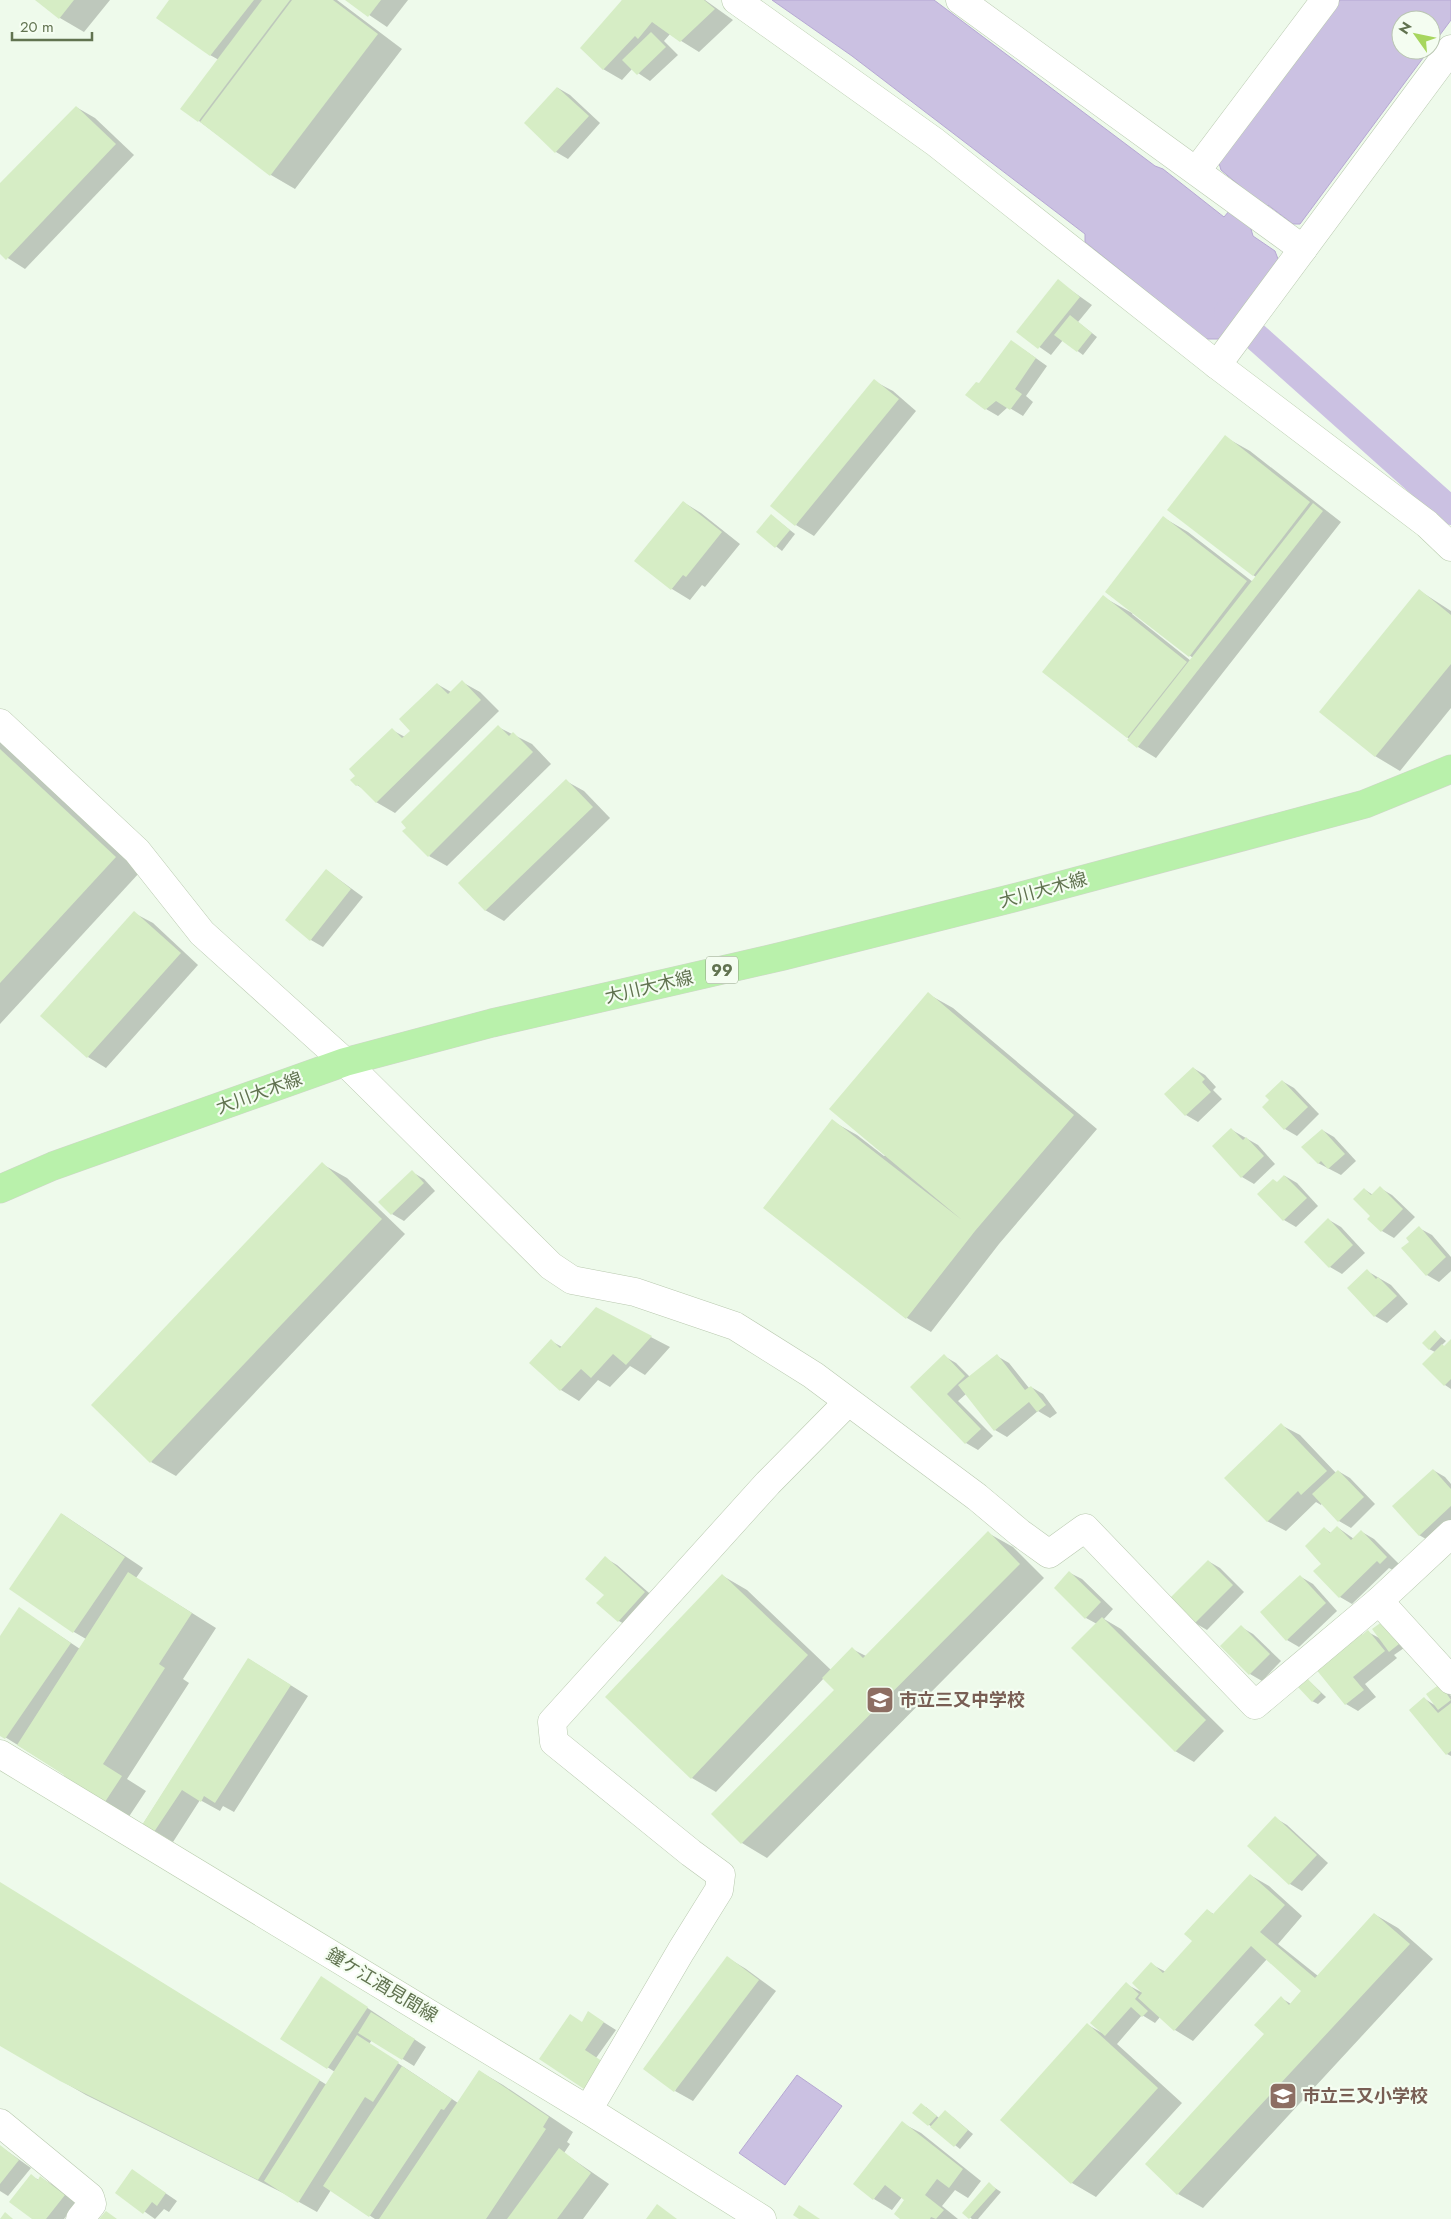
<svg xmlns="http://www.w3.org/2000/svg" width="1451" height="2219" font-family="Jost,'Noto Sans JP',sans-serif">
	<rect width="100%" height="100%" fill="#eefaeb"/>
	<g fill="#cbc1e2" stroke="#b6a8d3">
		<path d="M772 0H934L1155 166 1163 169 1224 217 1246 191 1221 170 1219 163 1340 0H1451V20L1431 47V20H1401V50H1429L1300 224H1293L1268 205 1251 229 1253 236 1275 251 1278 259 1221 339H1206L1085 242V234L852 56Z"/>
		<path d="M797 2075 842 2106 785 2185 739 2153Z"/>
	</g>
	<g fill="#0003" fill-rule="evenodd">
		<path d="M37 0H110L84 32 60 18Z"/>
		<path d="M171 0H337L402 49 295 189 271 175 199 121 219 60 210 55Z"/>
		<path d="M347 0H408L387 27Z"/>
		<path d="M622 0H705L733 20 699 52 670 34 664 41 678 55 650 81 632 69 622 80 603 69Z"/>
		<path d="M558 88 570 95 600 123 568 159 556 152Z"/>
		<path d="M76 107 95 118 134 155 25 269 0 253V185Z"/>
		<path d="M1058 281 1092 305 1078 322 1097 337 1083 355 1063 340 1051 355 1018 332Z"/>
		<path d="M1023 349 1047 366 1026 396 1033 402 1023 416 1008 407 998 416 986 409 979 385Z"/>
		<path d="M874 381 893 391 916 411 814 536 796 525Z"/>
		<path d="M1225 437 1250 451 1341 522 1156 758 1138 747 1127 737 1103 597 1132 613 1164 518 1188 532 1253 582 1256 577 1253 575ZM1133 612 1193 658 1191 661 1132 614Z"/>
		<path d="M683 502 701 513 740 544 705 587 702 585 690 600 672 589 636 561Z"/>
		<path d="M772 516 795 534 782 551 758 532Z"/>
		<path d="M1420 591 1451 611V708L1400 771 1375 756Z"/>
		<path d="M462 682 480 692 499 711 395 813 376 802 365 790 357 785 392 730 405 737 412 731 437 684 451 692Z"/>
		<path d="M498 727 532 744 551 764 447 866 429 856Z"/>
		<path d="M0 742 140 872 0 1024Z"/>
		<path d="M566 781 584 791 610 818 504 921 485 910Z"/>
		<path d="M326 870 363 897 323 947 311 940Z"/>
		<path d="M134 913 153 923 198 965 106 1068 88 1057Z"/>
		<path d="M928 994 953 1008 1097 1129 999 1244 931 1332 907 1318 765 1208 832 1121 857 1135 884 1156 886 1155Z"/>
		<path d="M1193 1068 1205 1075 1216 1087 1213 1090 1222 1099 1198 1122 1186 1115Z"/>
		<path d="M1282 1081 1294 1088 1319 1114 1297 1136 1285 1129 1271 1100Z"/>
		<path d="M1232 1130 1258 1145 1275 1164 1254 1184 1242 1177Z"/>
		<path d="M1322 1130 1334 1137 1356 1161 1341 1175 1318 1163Z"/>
		<path d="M322 1164 347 1178 405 1234 176 1476 151 1462Z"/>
		<path d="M412 1172 424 1179 435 1191 404 1221 392 1214Z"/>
		<path d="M1285 1176 1297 1183 1318 1206 1296 1227 1284 1220 1278 1183Z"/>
		<path d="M1380 1188 1392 1195 1415 1217 1394 1238 1382 1231 1372 1216 1364 1189 1373 1195Z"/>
		<path d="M1329 1220 1341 1227 1365 1253 1342 1274 1330 1267Z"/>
		<path d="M1419 1228 1432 1235 1451 1257V1271L1439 1282 1427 1275 1411 1242Z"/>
		<path d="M1367 1271 1391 1285 1408 1304 1387 1323 1375 1316 1348 1288Z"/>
		<path d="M597 1309 670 1347 645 1375 630 1366 610 1387 598 1380 579 1401 561 1390 551 1341 562 1347Z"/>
		<path d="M1435 1332 1446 1341 1442 1345 1445 1347 1451 1341V1389L1445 1385 1435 1352 1429 1349Z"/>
		<path d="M944 1356 956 1363 970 1377 997 1356 1009 1363 1029 1388 1031 1387 1043 1394 1057 1413 1050 1418 1038 1411 1007 1437 995 1430 966 1394 958 1401 993 1436 978 1450 966 1443 912 1387Z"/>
		<path d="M1281 1425 1300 1435 1336 1473 1338 1471 1350 1478 1375 1504 1351 1528 1339 1521 1322 1503 1321 1505 1316 1502 1286 1531 1267 1521Z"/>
		<path d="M1433 1470 1445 1477 1451 1484V1524L1431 1542 1419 1535Z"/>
		<path d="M62 1514 143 1568 136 1578 216 1628 183 1679 189 1683 127 1779 146 1791 128 1818 66 1775 0 1734V1638L20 1609 80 1649 86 1639 74 1632Z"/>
		<path d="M1337 1527 1354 1539 1362 1532 1374 1539 1399 1564 1393 1570 1389 1568 1352 1604 1340 1597 1323 1564 1324 1528 1331 1533Z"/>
		<path d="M988 1533 1013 1547 1044 1578 767 1858 742 1843 712 1814 836 1690 824 1678 716 1792 692 1778 723 1576 747 1590 831 1670 852 1649 866 1656Z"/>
		<path d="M605 1558 617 1565 656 1599 631 1628 619 1621 598 1603 605 1595Z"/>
		<path d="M1208 1561 1220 1568 1244 1592 1207 1630 1195 1623Z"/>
		<path d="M1070 1573 1082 1579 1113 1609 1104 1619 1121 1629 1224 1731 1194 1762 1175 1751 1097 1624 1086 1618Z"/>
		<path d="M1301 1577 1313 1584 1337 1611 1299 1647 1287 1640Z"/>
		<path d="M1383 1622 1404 1648 1394 1655 1397 1658 1365 1684 1376 1697 1358 1711 1346 1704 1317 1668 1360 1633 1364 1636 1368 1632 1381 1639Z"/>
		<path d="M1241 1627 1253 1634 1281 1661 1262 1681 1250 1674Z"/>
		<path d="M249 1659 308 1696 234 1812 223 1806 220 1811 200 1800 173 1842 143 1824Z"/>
		<path d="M1306 1678 1326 1697 1318 1704 1312 1701Z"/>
		<path d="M1445 1689 1451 1696V1756L1447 1754 1425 1699 1436 1706Z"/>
		<path d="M1275 1818 1287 1825 1328 1863 1302 1891 1290 1884 1249 1846Z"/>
		<path d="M1250 1875 1269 1886 1302 1916 1278 1944 1318 1976 1374 1914 1398 1928 1433 1959 1203 2208 1178 2194 1265 2033 1281 1998 1291 2004 1303 1991 1267 1959 1193 2041 1175 2030 1160 2017 1155 2023 1142 2015 1117 2044 1182 2103 1096 2197 1072 2183 1002 2120 1088 2025 1102 2033 1126 1984 1141 1992 1151 1964 1166 1972 1194 1940 1207 1910 1215 1915Z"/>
		<path d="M0 1883 327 2085 335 2072 282 2038 339 1989 426 2047 414 2066 372 2040 369 2044 458 2103 479 2071 503 2085 573 2132 567 2142 570 2144 564 2153 609 2184 583 2219H375L331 2190 317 2212 283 2193 86 2095 0 2045Z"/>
		<path d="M728 1958 746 1969 776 1991 693 2101 675 2091Z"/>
		<path d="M589 2013 616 2030 596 2058 541 2059 582 2023Z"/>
		<path d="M926 2107 939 2118 950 2115 973 2134 960 2149 914 2113Z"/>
		<path d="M902 2123 921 2133 981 2181 968 2198 955 2190 942 2206 958 2219H902L906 2200 902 2197 892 2210 874 2199Z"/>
		<path d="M0 2146 31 2168 8 2196 0 2191Z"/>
		<path d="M133 2171 177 2201 169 2212 164 2209 155 2219 117 2192Z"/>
		<path d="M31 2176 39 2180 41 2178 53 2185 76 2203 64 2219H34Z"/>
		<path d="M989 2184 1001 2192 978 2219H972L964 2212Z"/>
	</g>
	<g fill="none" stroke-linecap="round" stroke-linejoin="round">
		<path stroke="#cbc1e2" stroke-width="28" d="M1228 312 1451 511"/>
	</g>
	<g fill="#d6edc5">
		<path d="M35 0H74L59 19Z"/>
		<path d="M169 0H254L210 56 156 18Z"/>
		<path d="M262 0H290L198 122 180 109Z"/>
		<path d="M292 0H333L378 34 270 176 200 122Z"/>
		<path d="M345 0H381L368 17Z"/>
		<path d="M622 0H704L715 9 680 42 652 22 638 39 635 36 603 70 580 48Z"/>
		<path d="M651 32 666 47 637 75 622 60Z"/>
		<path d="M557 87 589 116 555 153 524 123Z"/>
		<path d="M76 106 116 144 6 260 0 254V183Z"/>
		<path d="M1058 279 1080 297 1038 349 1016 332Z"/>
		<path d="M1070 315 1092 333 1077 352 1054 335Z"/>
		<path d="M1011 340 1036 358 1015 389 1022 394 1010 410 996 401 985 410 965 395 976 382 979 383Z"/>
		<path d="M874 379 899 399 795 526 770 506Z"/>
		<path d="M1225 435 1310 502 1253 576 1167 510Z"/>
		<path d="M683 501 722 532 686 577 683 575 671 590 634 561Z"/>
		<path d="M1313 503 1323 511 1137 748 1127 740Z"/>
		<path d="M771 514 790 530 775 548 756 532Z"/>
		<path d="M1163 516 1247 581 1189 657 1105 592Z"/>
		<path d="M1419 589 1451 615V664L1375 757 1319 712Z"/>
		<path d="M1103 595 1187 662 1127 738 1042 672Z"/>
		<path d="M462 680 481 700 376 803 358 785 356 786 350 780 355 776 349 769 392 728 402 738 410 731 399 719 437 683 448 694Z"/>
		<path d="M498 725 509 736 513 732 533 752 428 857 402 831 406 828 401 822Z"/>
		<path d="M0 749 116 857 0 983Z"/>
		<path d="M566 779 593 807 485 911 458 883Z"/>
		<path d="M326 869 351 889 310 941 285 920Z"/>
		<path d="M134 911 181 953 87 1058 40 1016Z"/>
		<path d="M928 992 1074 1115 975 1231 906 1319 763 1208 832 1119 962 1220 829 1109Z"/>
		<path d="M1193 1067 1205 1079 1202 1082 1211 1092 1185 1116 1164 1094Z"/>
		<path d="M1282 1080 1308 1107 1284 1130 1262 1107 1269 1100 1265 1096Z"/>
		<path d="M1231 1128 1243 1140 1246 1137 1264 1156 1241 1178 1212 1146Z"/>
		<path d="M1322 1129 1345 1154 1328 1169 1321 1161 1318 1164 1301 1147Z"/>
		<path d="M322 1162 382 1219 150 1463 91 1405Z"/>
		<path d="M412 1170 424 1183 391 1215 378 1202Z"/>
		<path d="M1284 1175 1307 1198 1283 1221 1257 1194 1273 1179 1277 1182Z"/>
		<path d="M1380 1186 1403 1209 1381 1232 1367 1219 1370 1216 1353 1199 1364 1188 1371 1195Z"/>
		<path d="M1328 1218 1353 1245 1329 1268 1304 1242Z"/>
		<path d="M1419 1226 1446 1257 1426 1276 1401 1248 1409 1242 1406 1238Z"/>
		<path d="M1367 1269 1376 1279 1378 1277 1397 1296 1374 1317 1347 1288Z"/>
		<path d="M596 1307 652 1336 626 1365 613 1354 591 1378 581 1369 560 1391 529 1363 551 1339 560 1348Z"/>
		<path d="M1435 1330 1441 1337 1429 1350 1422 1343Z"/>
		<path d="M1451 1339V1379L1444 1386 1422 1364 1442 1344 1444 1346Z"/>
		<path d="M944 1354 965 1376 947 1394 981 1429 965 1444 910 1387Z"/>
		<path d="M997 1354 1025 1390 1031 1386 1046 1405 1037 1412 1029 1402 994 1431 958 1385Z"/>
		<path d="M1281 1423 1327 1471 1301 1495 1298 1491 1267 1522 1224 1478Z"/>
		<path d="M1433 1469 1451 1489V1506L1419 1536 1392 1506Z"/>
		<path d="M1338 1470 1364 1497 1338 1522 1312 1494Z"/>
		<path d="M61 1513 125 1557 73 1633 9 1589Z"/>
		<path d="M1337 1526 1351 1540 1361 1530 1387 1557 1380 1564 1377 1561 1339 1598 1313 1571 1321 1564 1305 1546 1324 1527 1330 1533Z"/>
		<path d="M988 1531 1020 1564 741 1844 711 1814 834 1690 822 1678 852 1647 863 1658Z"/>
		<path d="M605 1556 645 1592 618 1622 596 1603 604 1595 585 1579Z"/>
		<path d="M1208 1560 1233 1585 1194 1624 1169 1599Z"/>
		<path d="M1069 1571 1101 1602 1085 1619 1054 1588Z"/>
		<path d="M128 1572 192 1613 159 1664 165 1668 103 1764 122 1776 103 1805 63 1779 64 1775 17 1745Z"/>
		<path d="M722 1574 808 1655 691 1779 605 1697Z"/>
		<path d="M1300 1575 1326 1603 1286 1641 1260 1612Z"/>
		<path d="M19 1607 71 1643 5 1739 0 1736V1636Z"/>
		<path d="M1102 1617 1206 1720 1175 1752 1071 1648Z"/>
		<path d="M1383 1621 1399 1644 1389 1652 1372 1629Z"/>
		<path d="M1241 1625 1270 1654 1249 1675 1220 1646Z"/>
		<path d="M1368 1630 1385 1651 1353 1677 1364 1690 1345 1705 1315 1668 1360 1632 1362 1635Z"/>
		<path d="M248 1658 291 1685 215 1803 204 1796 201 1802 182 1790 154 1832 142 1825Z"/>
		<path d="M1306 1677 1321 1693 1312 1702 1297 1686Z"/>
		<path d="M1440 1684 1451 1700 1438 1710 1426 1694Z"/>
		<path d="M1424 1697 1438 1713 1451 1703V1751L1446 1755 1409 1710Z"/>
		<path d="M1275 1816 1317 1855 1289 1885 1247 1846Z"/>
		<path d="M1250 1874 1285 1905 1260 1932 1315 1978 1374 1913 1410 1944 1177 2195 1145 2164 1264 2034 1254 2025 1281 1996 1289 2005 1301 1991 1251 1946 1174 2031 1138 1998 1142 1993 1132 1983 1151 1962 1163 1973 1192 1941 1184 1934 1207 1909 1213 1914Z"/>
		<path d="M0 1882 320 2080 258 2180 60 2081 0 2046Z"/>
		<path d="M727 1956 759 1980 674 2092 643 2069Z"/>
		<path d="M321 1976 368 2007 327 2069 280 2039Z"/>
		<path d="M1126 1982 1139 1994 1135 1999 1148 2011 1142 2017 1131 2007 1105 2036 1090 2023Z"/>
		<path d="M588 2011 604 2022 585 2050 608 2065 590 2093 539 2059 570 2014 582 2022Z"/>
		<path d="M371 2012 415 2039 402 2060 358 2033Z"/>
		<path d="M1087 2023 1158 2088 1071 2184 1000 2120Z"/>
		<path d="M357 2035 399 2062 373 2102 365 2097 298 2203 264 2181Z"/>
		<path d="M402 2066 452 2099 444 2110 441 2109 369 2217 323 2186Z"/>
		<path d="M479 2070 549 2117 543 2127 546 2129 486 2219H379Z"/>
		<path d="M921 2103 937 2116 928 2126 912 2113Z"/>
		<path d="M945 2110 968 2130 954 2147 930 2127Z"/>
		<path d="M902 2121 963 2169 949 2188 937 2179 925 2195 944 2210 936 2219 931 2217 930 2219H900L894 2214 904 2200 885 2185 873 2200 853 2184Z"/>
		<path d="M0 2145 19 2160 0 2184Z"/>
		<path d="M559 2148 591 2173 557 2219H507Z"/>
		<path d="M132 2169 166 2193 157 2206 152 2202 143 2214 115 2193Z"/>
		<path d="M31 2174 38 2180 40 2176 65 2195 46 2219H32L9 2202Z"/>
		<path d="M989 2182 996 2189 969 2219 962 2213Z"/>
		<path d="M657 2204 677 2219H646Z"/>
		<path d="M799 2205 820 2219H799L793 2215Z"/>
		<path d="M106 2211 117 2219H99Z"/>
		<path d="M5 2212 13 2219H0Z"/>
	</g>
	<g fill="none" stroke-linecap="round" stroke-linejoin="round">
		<defs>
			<g id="street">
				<path d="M960 0 1303 249"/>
				<path d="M1197 170 1325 0"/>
				<path d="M1217 365 1451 49"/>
				<path d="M0 723 137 851 202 933 345 1062 551 1266 572 1280 635 1292 735 1326 813 1375 977 1497 1020 1533 1049 1554 1085 1528 1255 1705 1379 1601 1451 1534"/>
				<path d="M1379 1601 1451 1680"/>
				<path d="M588 2110 681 1951 719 1890 721 1875 691 1853 554 1742 552 1722 768 1483 848 1402"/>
				<path d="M0 2123 90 2197 92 2204 80 2219"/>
			</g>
			<g id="secondary">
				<path d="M736 0 935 142 1217 365 1427 524 1451 547"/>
				<path d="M0 1754 588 2110 762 2219"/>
			</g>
			<path id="primary" d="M0 1189 53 1166 345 1062 492 1023 783 956 1021 896 1365 804 1451 769"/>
		</defs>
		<use href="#street" stroke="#b9c9af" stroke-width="29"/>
		<use href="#secondary" stroke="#b9ccad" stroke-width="29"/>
		<use href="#primary" stroke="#d0d5ca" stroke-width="29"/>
		<use href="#street" stroke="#fff" stroke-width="28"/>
		<use href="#secondary" stroke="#fff" stroke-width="28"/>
		<use href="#primary" stroke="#b9f1ab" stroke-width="28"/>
	</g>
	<defs>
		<symbol id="school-square" viewBox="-11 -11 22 22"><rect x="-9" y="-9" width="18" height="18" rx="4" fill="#8d6e63" stroke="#f4fdf1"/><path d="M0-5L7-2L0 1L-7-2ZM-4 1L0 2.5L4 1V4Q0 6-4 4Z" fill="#fff"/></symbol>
	</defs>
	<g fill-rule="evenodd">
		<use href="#school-square" x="864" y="1684" width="32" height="32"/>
		<use href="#school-square" x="1267" y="2080" width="32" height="32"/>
	</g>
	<g text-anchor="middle" stroke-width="4.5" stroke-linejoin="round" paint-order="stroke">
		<rect fill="#f4fdf1" stroke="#8d9c80" stroke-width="1" x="706" y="956.5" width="32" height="27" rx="4"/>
		<g font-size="16" font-weight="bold" fill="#617350">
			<text x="722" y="976">99</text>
		</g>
		<g font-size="18" fill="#617350" stroke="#f4fdf1">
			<text transform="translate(1043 890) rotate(-15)" y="6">大川大木線</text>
			<text transform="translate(649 987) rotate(-13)" y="6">大川大木線</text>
			<text transform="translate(259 1093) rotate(-20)" y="6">大川大木線</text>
			<text transform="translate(382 1985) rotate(31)" y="6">鐘ケ江酒見間線</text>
		</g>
		<g font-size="18" font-weight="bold" fill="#785e54" stroke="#f4fdf1" text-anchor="start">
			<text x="899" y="1706">市立三又中学校</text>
			<text x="1302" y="2102">市立三又小学校</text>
		</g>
	</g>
	<g transform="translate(1416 35) rotate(303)"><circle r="24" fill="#f4fdf1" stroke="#b9c6b1"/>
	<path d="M0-4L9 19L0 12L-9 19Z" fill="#a7d65e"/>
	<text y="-8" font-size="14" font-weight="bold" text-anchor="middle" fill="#617350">N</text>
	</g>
	<path d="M12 32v8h80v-8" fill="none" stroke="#617350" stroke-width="2.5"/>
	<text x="20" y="32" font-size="15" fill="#617350" stroke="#f4fdf1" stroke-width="4" paint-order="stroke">20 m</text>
</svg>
